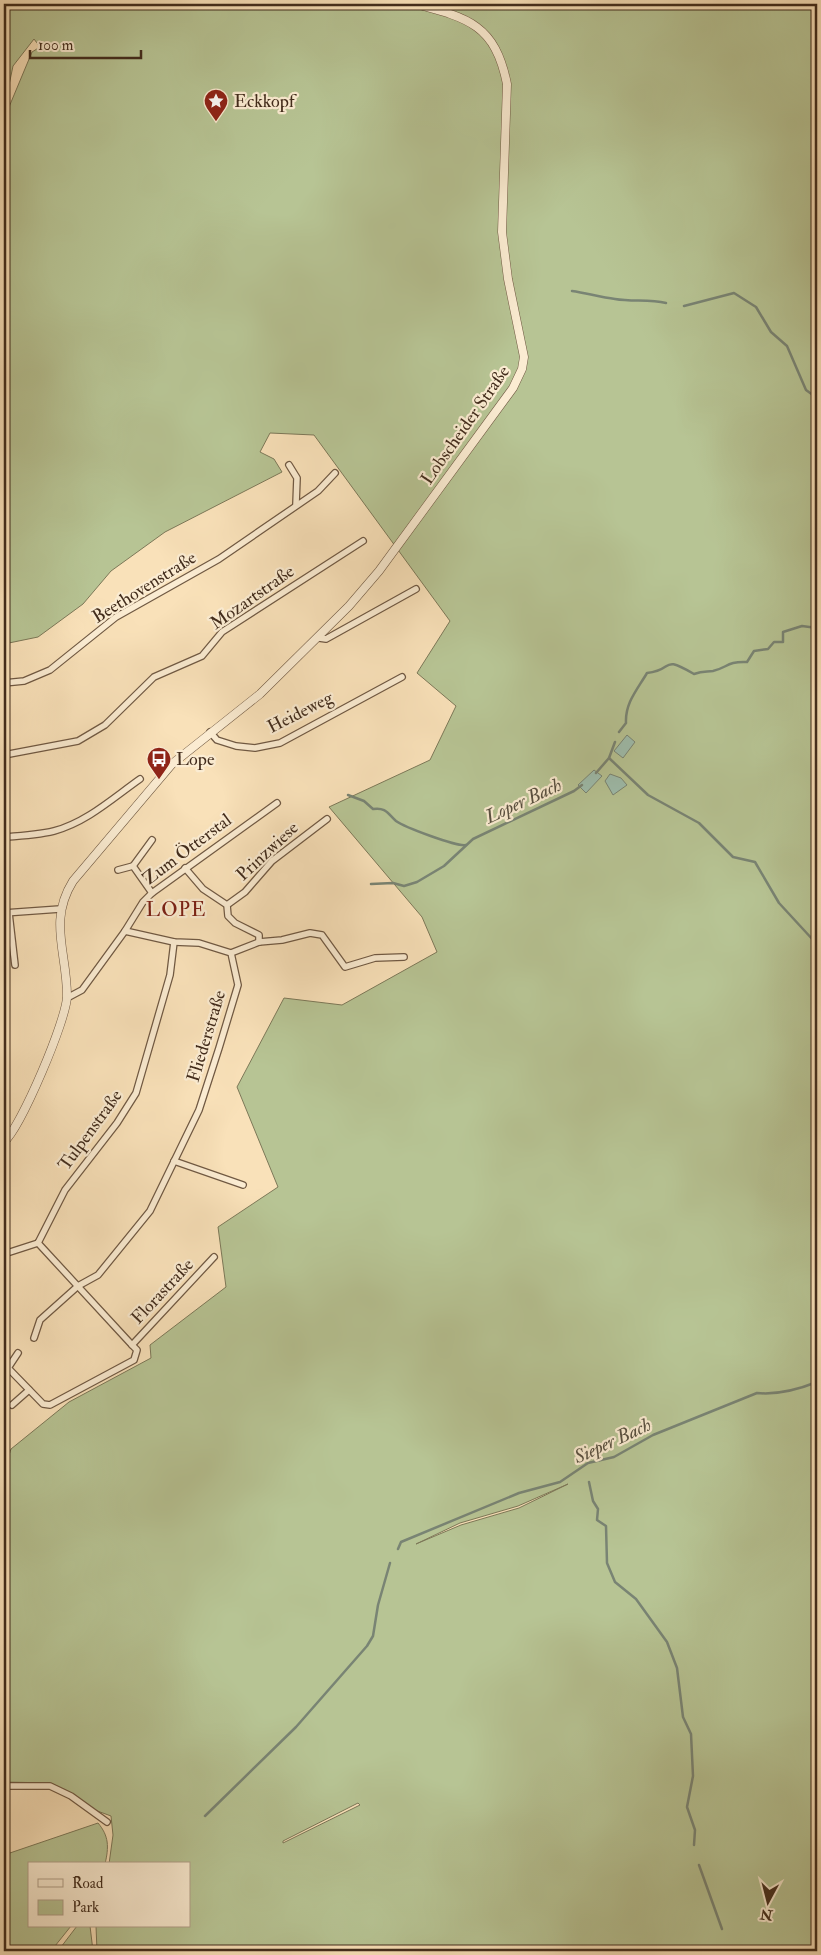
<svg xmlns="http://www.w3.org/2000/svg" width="821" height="1955" font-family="'IM FELL Double Pica',serif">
	<rect width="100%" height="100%" fill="#f9e1b9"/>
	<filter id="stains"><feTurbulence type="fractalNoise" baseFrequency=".004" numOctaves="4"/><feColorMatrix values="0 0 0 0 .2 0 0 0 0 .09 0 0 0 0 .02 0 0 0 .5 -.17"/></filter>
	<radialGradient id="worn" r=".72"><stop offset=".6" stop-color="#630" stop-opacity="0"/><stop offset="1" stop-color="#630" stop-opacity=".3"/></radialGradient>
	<g fill="#b7c494" stroke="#7c7858" fill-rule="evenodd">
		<path d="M4 4H817V1951H97L96 1926H189V1864H109L113 1835 111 1816 92 1809 73 1794 51 1783 4 1782V1470L11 1449 69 1402 151 1358 150 1345 226 1287 218 1227 278 1187 237 1087 284 998 342 1005 437 952 422 917 329 807 430 760 456 706 417 673 450 621 314 435 270 433 260 452 274 459 282 472 165 532 111 571 83 604 38 637 4 644V119L32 52 40 47 34 39 13 66 4 109ZM568 1484 519 1508 461 1525 416 1544 460 1523 518 1506ZM358 1803 360 1805 283 1843V1841Z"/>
		<path d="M98 1823C109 1836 109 1847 105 1864H29V1926H71L51 1951H4V1855Z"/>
		<path d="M77 1926H90L93 1951H58Z"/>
	</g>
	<g fill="#9ebeae" stroke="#798474">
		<path d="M627 735 635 742 623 758 614 751Z"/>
		<path d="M594 770 602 776 586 793 578 785Z"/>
		<path d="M610 774 621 778 627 785 613 795 605 781Z"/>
	</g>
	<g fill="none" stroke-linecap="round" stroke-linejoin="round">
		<g stroke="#798474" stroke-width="2.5">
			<path d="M572 291C586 293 600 297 615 299 632 302 649 299 666 303"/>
			<path d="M684 306 734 293 756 307 771 332 787 346 806 390 817 398"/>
			<path d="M619 732 626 723C625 703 637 690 647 673 676 670 659 654 694 674 703 671 706 672 713 671 727 668 727 661 747 662L754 651 768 649 774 642H783V632L802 626 817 628"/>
			<path d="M609 758 648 795 699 823 733 857 755 862 779 903 814 941"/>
			<path d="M596 773 609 758 615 742"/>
			<path d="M348 795 364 801 373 809C386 807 388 814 396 821 404 827 457 847 466 845"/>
			<path d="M371 884 393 883 404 886 417 882 444 866 473 839 574 791 582 785"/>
			<path d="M589 1482 593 1501 598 1509 597 1520 606 1526 607 1563 615 1582 636 1599 667 1642 677 1668 683 1717 691 1734 693 1776 687 1807 695 1830 694 1845"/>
			<path d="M398 1549 401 1542 519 1493 560 1482 588 1463 614 1457 653 1435 757 1393C778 1395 797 1390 817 1382"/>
			<path d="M205 1816 296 1727 367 1646 373 1636 378 1605 390 1563"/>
			<path d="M699 1865 722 1929"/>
		</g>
		<defs>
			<g id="minor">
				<path d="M289 465 297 478 296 504"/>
				<path d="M319 638 326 639 416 589"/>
				<path d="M4 683 24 681 50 670 116 617 219 559 318 491 335 473"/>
				<path d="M210 732 217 740 236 746 255 748 280 743 402 677"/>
				<path d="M4 755 78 741 105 725 154 677 202 656 222 632 363 541"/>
				<path d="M4 837C20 836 38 835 54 831 87 822 113 798 140 779"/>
				<path d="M133 866 152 840"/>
				<path d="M185 868 203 889 227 905 228 916 235 923 259 935V942"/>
				<path d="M118 870 133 866 152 893"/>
				<path d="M227 905 245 892 272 861 327 819"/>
				<path d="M4 913 60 909"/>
				<path d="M9 913 15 965"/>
				<path d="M125 931 143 902 152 893 277 803"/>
				<path d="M231 953 259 942 282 940 310 933 322 935 345 967 375 958 404 957"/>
				<path d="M174 1161 243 1185"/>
				<path d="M38 1243 65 1190 117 1123 136 1093 170 975 174 942"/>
				<path d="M38 1243 132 1345 214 1257"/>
				<path d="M4 1254 38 1243"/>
				<path d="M34 1338 40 1320 78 1286 98 1275 150 1211 199 1110 219 1048 238 985 231 953 199 943 174 942 125 931 82 990 67 998"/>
				<path d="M8 1368 18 1353"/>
				<path d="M4 1371 8 1368 43 1404 50 1405 134 1360 137 1350 132 1345"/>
				<path d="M12 1405 29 1390"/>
				<path d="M4 1786H50L71 1796 107 1822"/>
			</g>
			<path id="tertiary" d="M4 1142C21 1127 67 1019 67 996 67 952 48 921 73 881L172 764 260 694 349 606 379 571 513 388 522 369 524 357 508 279 502 232 507 84C495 25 469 18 415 4"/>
		</defs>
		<use href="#minor" stroke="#705943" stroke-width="8"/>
		<use href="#tertiary" stroke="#705943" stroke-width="9"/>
		<use href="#minor" stroke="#fbecd2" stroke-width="5.5"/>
		<use href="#tertiary" stroke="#fbecd2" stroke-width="8"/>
	</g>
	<defs>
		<symbol id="sight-pin" viewBox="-11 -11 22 30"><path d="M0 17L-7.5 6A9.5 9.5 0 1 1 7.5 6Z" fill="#8f2418" stroke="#fbecd2"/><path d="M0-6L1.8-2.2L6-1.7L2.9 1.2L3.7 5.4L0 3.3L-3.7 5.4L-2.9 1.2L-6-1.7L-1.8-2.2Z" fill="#fff"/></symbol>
		<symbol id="bus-pin" viewBox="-11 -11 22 30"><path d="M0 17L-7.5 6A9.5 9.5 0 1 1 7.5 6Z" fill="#8f2418" stroke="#fbecd2"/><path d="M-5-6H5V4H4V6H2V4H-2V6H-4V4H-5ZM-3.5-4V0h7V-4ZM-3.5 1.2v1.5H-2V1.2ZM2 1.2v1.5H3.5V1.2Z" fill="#fff"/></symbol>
	</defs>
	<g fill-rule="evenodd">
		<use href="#sight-pin" x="202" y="87" width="28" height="38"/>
		<use href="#bus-pin" x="145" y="745" width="28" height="38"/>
	</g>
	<g text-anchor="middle" stroke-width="4.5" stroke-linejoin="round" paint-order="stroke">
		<g font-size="18" fill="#422c1c" stroke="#fbecd2" text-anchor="start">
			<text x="234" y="107">Eckkopf</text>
			<text x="176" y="765">Lope</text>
		</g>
		<g font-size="18" fill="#422c1c" stroke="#fbecd2">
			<text transform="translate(465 425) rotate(-55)" y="6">Lobscheider Straße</text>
			<text transform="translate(144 587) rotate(-32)" y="6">Beethovenstraße</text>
			<text transform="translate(252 597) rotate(-35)" y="6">Mozartstraße</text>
			<text transform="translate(300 712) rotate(-27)" y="6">Heideweg</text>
			<text transform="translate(187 849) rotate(-37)" y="6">Zum Ötterstal</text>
			<text transform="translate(267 851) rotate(-43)" y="6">Prinzwiese</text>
			<text transform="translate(206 1036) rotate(-73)" y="6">Fliederstraße</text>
			<text transform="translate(90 1130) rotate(-54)" y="6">Tulpenstraße</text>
			<text transform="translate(162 1291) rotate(-47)" y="6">Florastraße</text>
		</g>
		<g font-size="19" font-style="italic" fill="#595040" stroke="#fbecd2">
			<text transform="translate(523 800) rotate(-25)" y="7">Loper Bach</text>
			<text transform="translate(612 1440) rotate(-25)" y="7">Sieper Bach</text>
		</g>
		<g font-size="20" letter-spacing="1" fill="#7a1f14" stroke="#fbecd2">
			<text x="176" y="916">LOPE</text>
		</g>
	</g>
	<rect width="821" height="1955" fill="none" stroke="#f9e1b9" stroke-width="20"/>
	<rect x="5" y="5" width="811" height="1945" fill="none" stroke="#422c1c" stroke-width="2.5"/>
	<rect x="10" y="10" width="801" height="1935" fill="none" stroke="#422c1c"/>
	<rect x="28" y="1862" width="162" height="65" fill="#fbecd2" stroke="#b19f89"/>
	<rect x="38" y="1879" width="25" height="8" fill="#fbecd2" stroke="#b19f89"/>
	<text x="72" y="1888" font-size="15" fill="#422c1c">Road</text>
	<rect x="38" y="1900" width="25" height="15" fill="#b7c494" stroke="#b19f89"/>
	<text x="72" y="1912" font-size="15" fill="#422c1c">Park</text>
	<g transform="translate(768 1902) rotate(187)" stroke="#fbecd2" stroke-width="4" paint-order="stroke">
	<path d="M0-4L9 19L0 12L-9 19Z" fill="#422c1c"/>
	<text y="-8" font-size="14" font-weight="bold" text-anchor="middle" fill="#422c1c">N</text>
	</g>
	<path d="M30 50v8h111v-8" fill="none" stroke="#422c1c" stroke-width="2.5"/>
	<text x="38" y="50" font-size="15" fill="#422c1c" stroke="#fbecd2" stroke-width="4" paint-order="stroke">100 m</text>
	<rect width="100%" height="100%" filter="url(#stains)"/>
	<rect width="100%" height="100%" fill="url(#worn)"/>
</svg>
